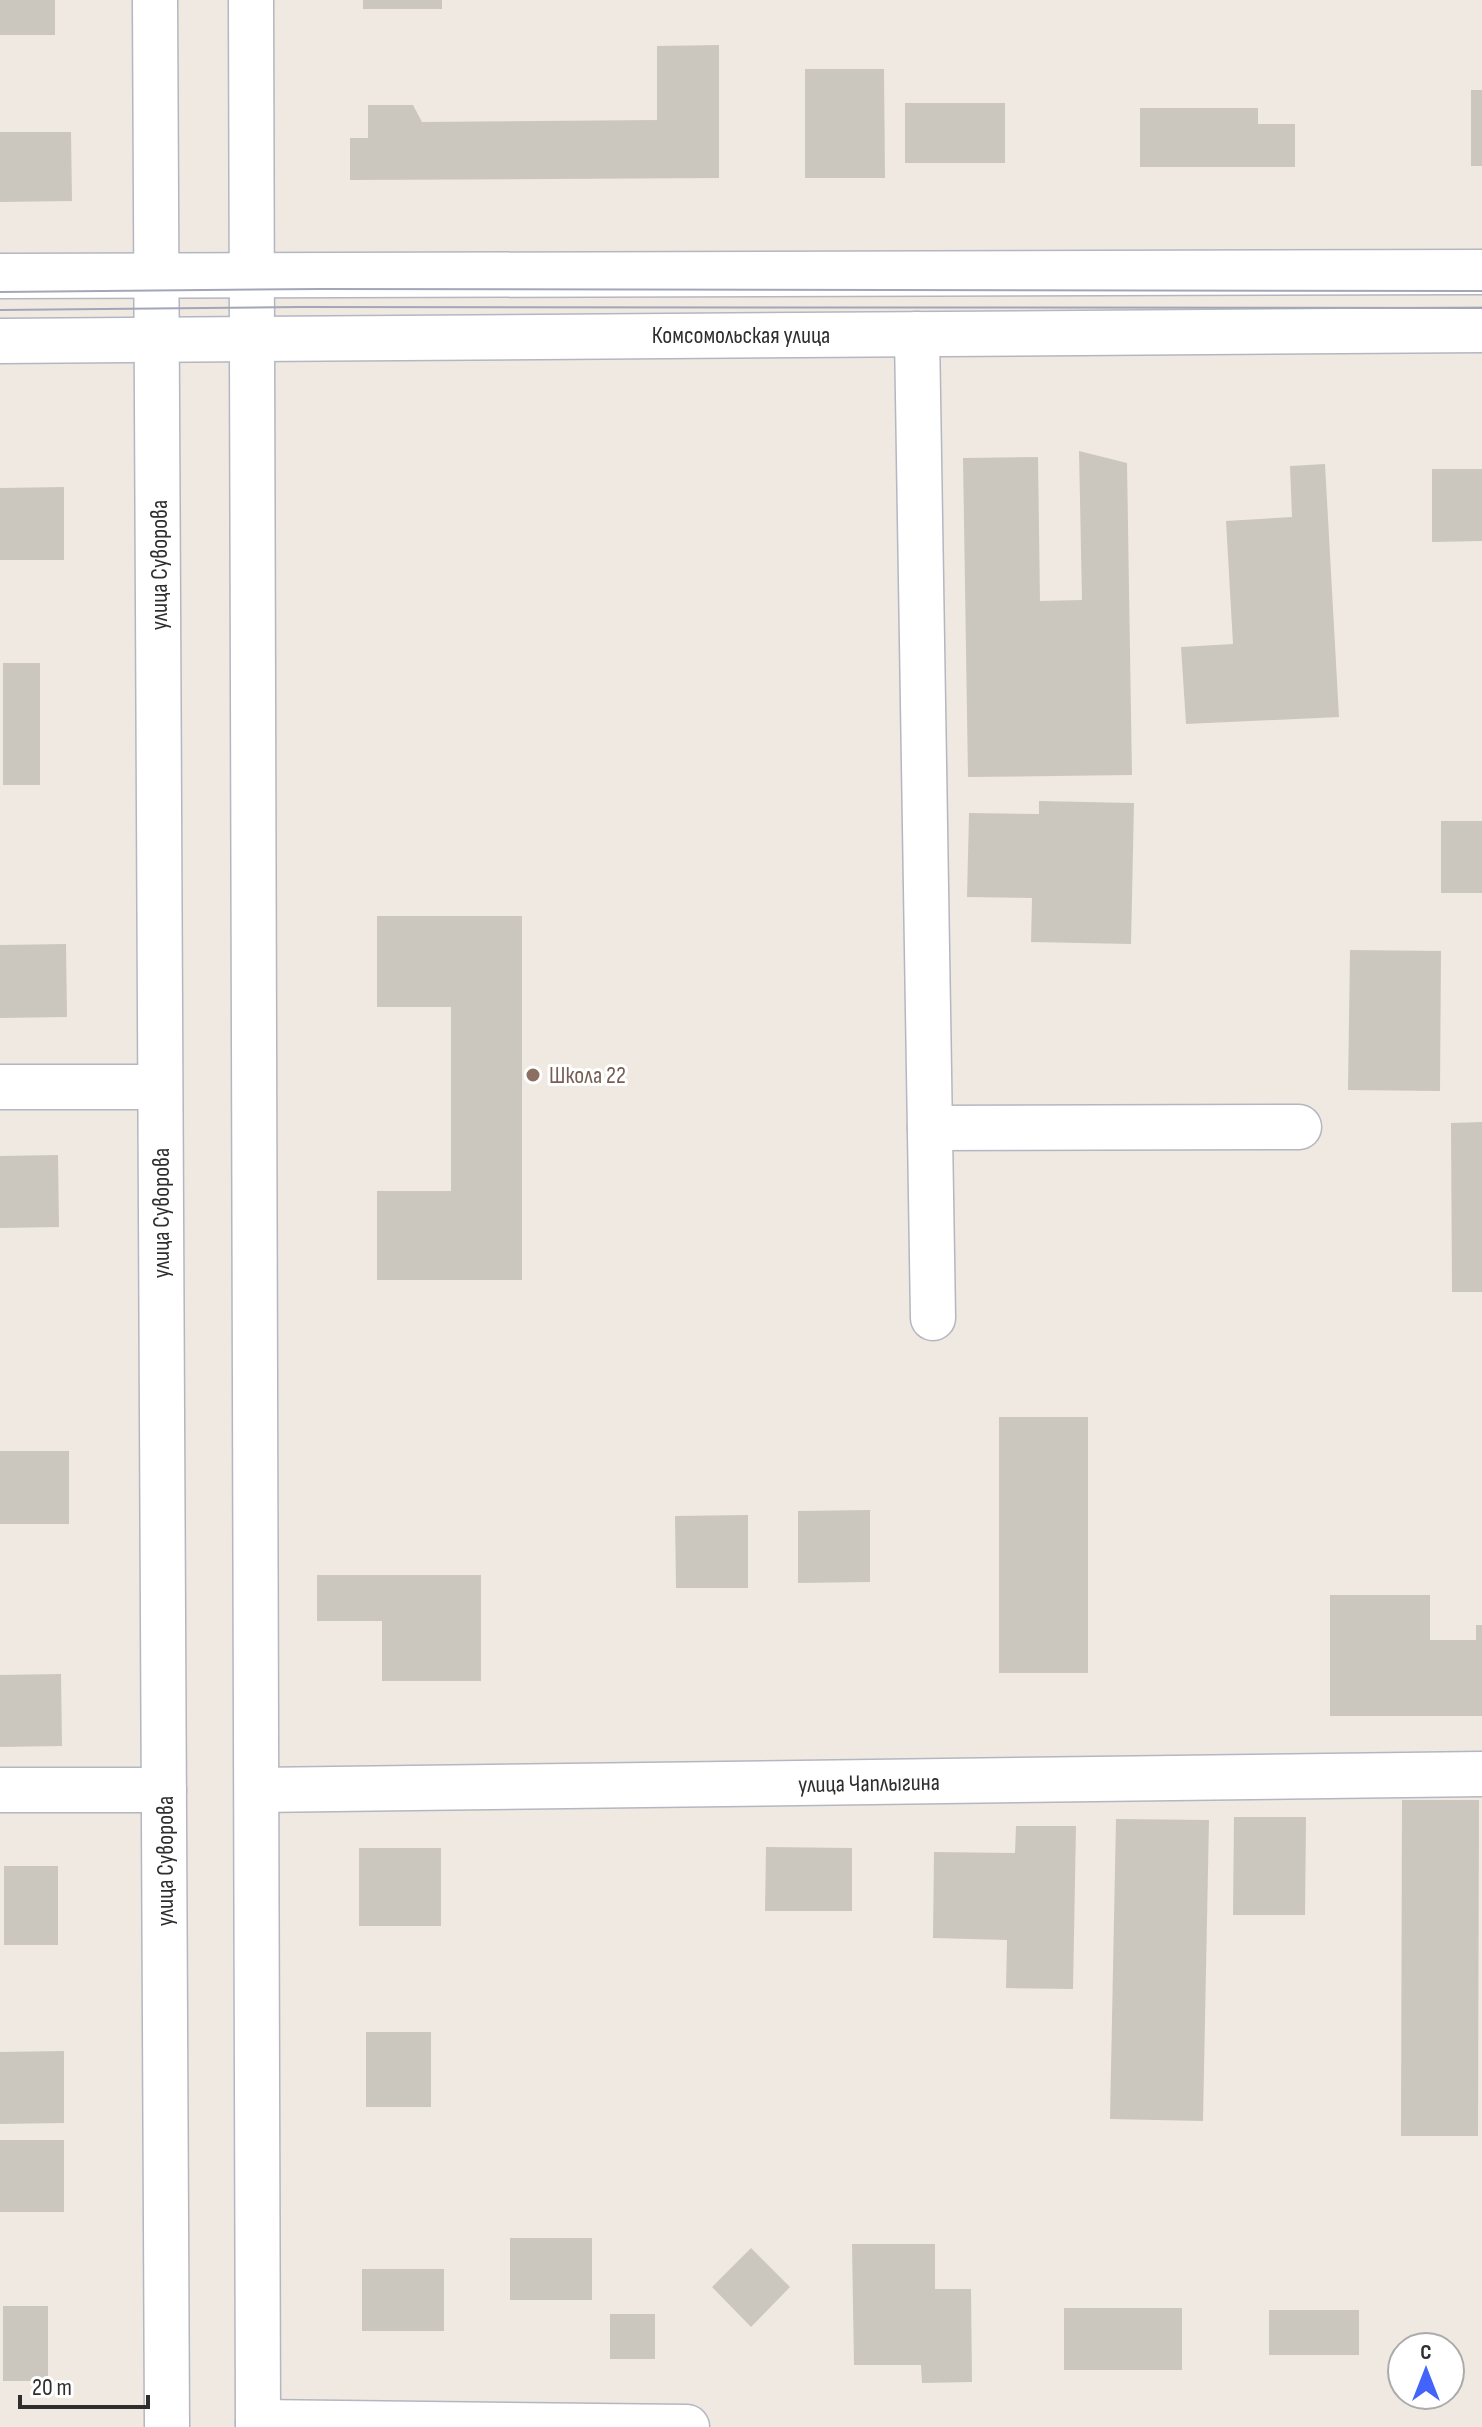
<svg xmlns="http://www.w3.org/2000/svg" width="1482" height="2427" font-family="'Sofia Sans Condensed',sans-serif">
	<rect width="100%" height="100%" fill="#efe9e1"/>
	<g fill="#cbc7bf">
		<rect x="0" y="0" width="55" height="35"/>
		<rect x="363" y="0" width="79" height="9"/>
		<path d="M719 45V178L350 180V138H368V105H413L422 122 657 120V46Z"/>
		<path d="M805 69H884L885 178H805Z"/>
		<rect x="1471" y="90" width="11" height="76"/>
		<rect x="905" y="103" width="100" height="60"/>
		<path d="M1140 108H1258V124H1295V167H1140Z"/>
		<path d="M0 132H71L72 201 0 202Z"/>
		<path d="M1079 451 1127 463 1132 775 968 777 963 458 1038 457 1040 601 1082 600Z"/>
		<path d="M1325 464 1339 717 1186 724 1181 647 1233 644 1226 521 1292 517 1290 466Z"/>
		<path d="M1432 469H1482V541L1432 542Z"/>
		<path d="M64 487V560H0V488Z"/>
		<rect x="3" y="663" width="37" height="122"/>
		<path d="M1039 801 1134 803 1131 944 1031 942 1032 898 967 897 969 813 1039 814Z"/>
		<rect x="1441" y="821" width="41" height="72"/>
		<path d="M377 916H522V1280H377V1191H451V1007H377Z"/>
		<path d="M66 944 67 1017 0 1018V945Z"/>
		<path d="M1350 950 1441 951 1440 1091 1348 1090Z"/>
		<path d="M1482 1122V1292H1452L1451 1123Z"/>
		<path d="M58 1155 59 1227 0 1228V1156Z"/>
		<rect x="999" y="1417" width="89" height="256"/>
		<rect x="0" y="1451" width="69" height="73"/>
		<path d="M870 1510V1582L798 1583V1511Z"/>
		<path d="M748 1515V1588H676L675 1516Z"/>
		<path d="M317 1575H481V1681H382V1621H317Z"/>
		<path d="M1330 1595H1430V1640H1476V1625H1482V1716H1330Z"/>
		<path d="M61 1674 62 1746 0 1747V1675Z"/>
		<path d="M1402 1800H1479L1478 2136H1401Z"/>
		<path d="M1234 1817H1306L1305 1915H1233Z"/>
		<path d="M1116 1819 1209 1820 1203 2121 1110 2119Z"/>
		<path d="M1016 1826H1076L1073 1989 1006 1988 1007 1940 933 1938 934 1852 1015 1853Z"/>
		<path d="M766 1847 852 1848V1911H765Z"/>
		<rect x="359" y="1848" width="82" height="78"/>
		<rect x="4" y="1866" width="54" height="79"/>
		<rect x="366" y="2032" width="65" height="75"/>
		<path d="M64 2051V2123L0 2124V2052Z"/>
		<rect x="0" y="2140" width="64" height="72"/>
		<rect x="510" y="2238" width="82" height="62"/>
		<path d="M852 2244H935V2289H971L972 2382 922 2383 921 2365H854Z"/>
		<path d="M751 2248 790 2287 751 2327 712 2287Z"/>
		<rect x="362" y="2269" width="82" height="62"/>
		<rect x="3" y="2306" width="45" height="75"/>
		<rect x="1064" y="2308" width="118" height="62"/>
		<rect x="1269" y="2310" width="90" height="45"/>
		<rect x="610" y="2314" width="45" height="45"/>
	</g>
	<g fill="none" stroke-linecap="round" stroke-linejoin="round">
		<defs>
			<g id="street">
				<path d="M917 334 933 1318"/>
				<path d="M0 1087H160"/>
				<path d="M930 1128 1299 1127"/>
				<path d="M0 1790H164"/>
				<path d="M257 1790 1482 1774"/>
				<path d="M258 2422 687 2427"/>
			</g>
			<g id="secondary">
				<path d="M155 0 167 2427"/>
				<path d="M251 0 258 2427"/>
				<path d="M0 276 1482 272"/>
				<path d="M0 341 1482 330"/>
			</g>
		</defs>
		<use href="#street" stroke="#b4b7c1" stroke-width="47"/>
		<use href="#secondary" stroke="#b4b7c1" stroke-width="47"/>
		<use href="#street" stroke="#fff" stroke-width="44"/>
		<use href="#secondary" stroke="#fff" stroke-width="44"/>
		<g stroke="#a3a6b8" stroke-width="2">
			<path d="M0 292 320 289 1482 291"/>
			<path d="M0 310 298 307 1482 308"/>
		</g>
	</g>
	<circle fill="#8d6e63" stroke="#fff" stroke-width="3" cx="533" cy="1075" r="8"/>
	<g text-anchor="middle" stroke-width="6" stroke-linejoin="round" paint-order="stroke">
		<g font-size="24" fill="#2e2e2e" stroke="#fff">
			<text x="741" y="343">Комсомольская улица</text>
			<text transform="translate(159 565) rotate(-90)" y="8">улица Суворова</text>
			<text transform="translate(161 1213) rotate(-90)" y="8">улица Суворова</text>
			<text transform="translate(869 1783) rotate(-1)" y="8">улица Чаплыгина</text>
			<text transform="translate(165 1861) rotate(-90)" y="8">улица Суворова</text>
		</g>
		<g font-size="24" fill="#785e54" stroke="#fff" text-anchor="start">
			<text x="549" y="1083">Школа 22</text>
		</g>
	</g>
	<g transform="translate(1426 2371)"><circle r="38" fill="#ffffff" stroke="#ababab" stroke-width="2"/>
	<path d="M0-6L14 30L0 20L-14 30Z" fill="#4264fb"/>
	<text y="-12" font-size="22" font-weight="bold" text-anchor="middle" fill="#2e2e2e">С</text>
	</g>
	<path d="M20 2395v12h128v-12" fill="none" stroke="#2e2e2e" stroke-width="4"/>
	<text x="32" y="2395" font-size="24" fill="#2e2e2e" stroke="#ffffff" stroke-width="6" paint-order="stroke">20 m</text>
</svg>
